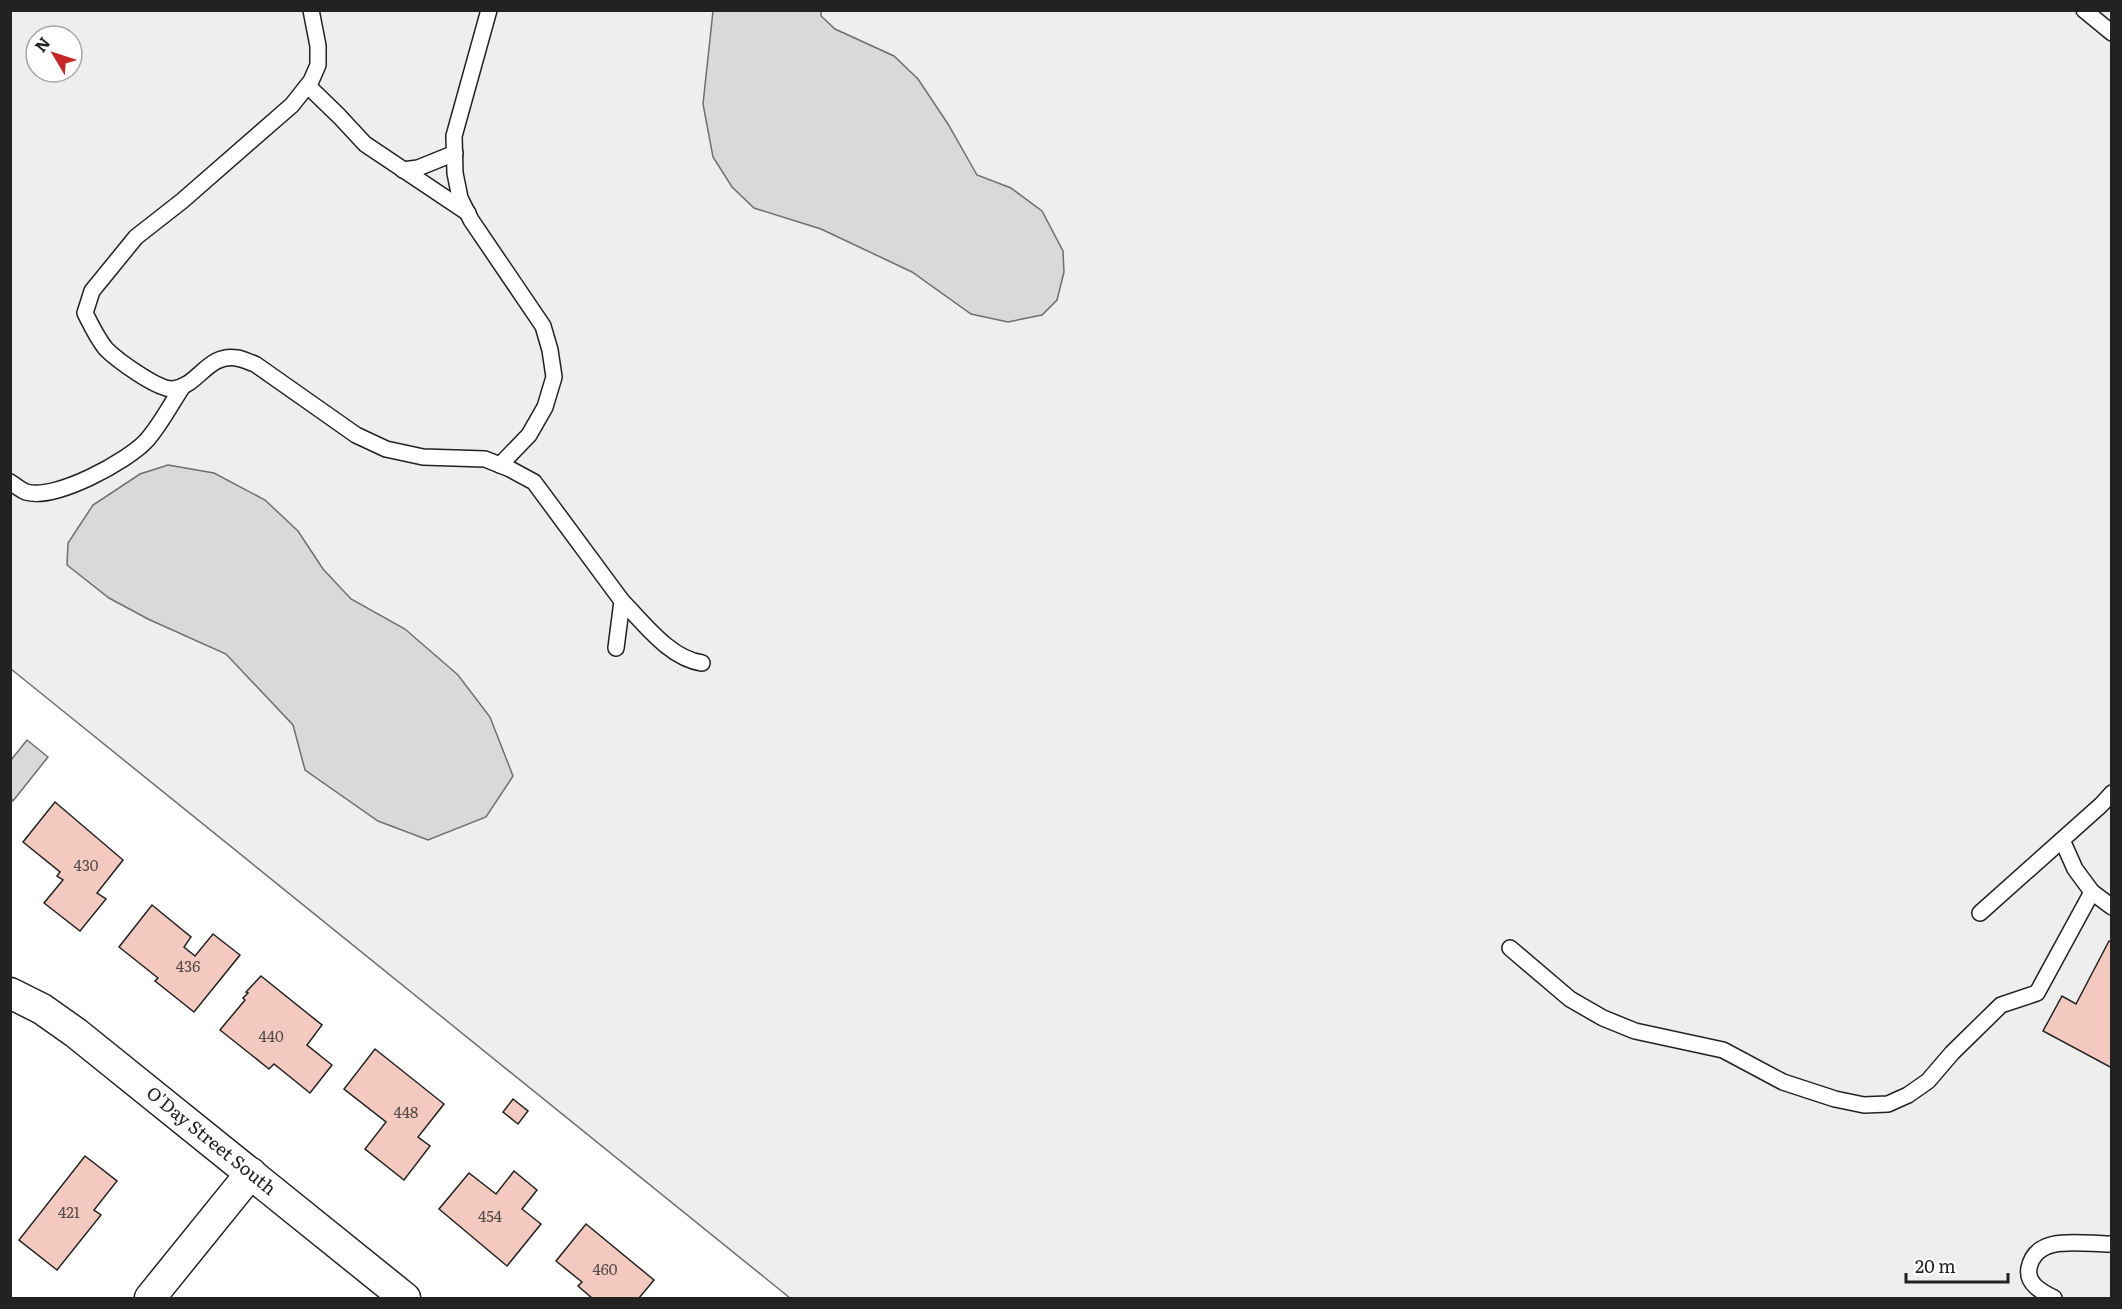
<svg xmlns="http://www.w3.org/2000/svg" width="2122" height="1309" font-family="Literata,serif">
	<rect width="100%" height="100%" fill="#fff"/>
	<path fill="#eee" stroke="#6f6f6f" stroke-width="1.5" fill-rule="evenodd" d="M10 11H2111V1298H790L11 669ZM36 36H72V72H36Z"/>
	<g fill="#d9d9d9" stroke="#6f6f6f" stroke-width="1.5">
		<path d="M713 11H821V16L835 29 894 56 918 79 948 124 977 175 1011 188 1042 211 1063 251 1064 272 1057 300 1042 315 1008 322 971 314 912 272 821 229 754 208 732 187 713 157 703 104Z"/>
		<path d="M168 465 214 473 265 500 298 531 323 569 351 599 405 629 458 675 490 717 513 776 486 817 428 840 378 821 305 770 293 725 226 654 148 619 109 598 67 565 68 543 93 505 140 474Z"/>
		<path d="M27 740 48 757 13 801 11 798V760Z"/>
	</g>
	<g fill="#f3c9c0" stroke="#222" stroke-width="1.5">
		<path d="M55 802 123 860 97 893 106 899 80 931 44 903 63 880 57 876 60 872 23 842Z"/>
		<path d="M152 905 191 937 184 947 195 956 213 934 240 955 194 1012 155 981 158 978 119 947Z"/>
		<path d="M2109 941 2112 943V1068L2043 1031 2062 996 2076 1004Z"/>
		<path d="M261 976 322 1025 307 1045 332 1065 310 1093 274 1064 269 1069 220 1030 245 1000 243 998 248 993 246 992Z"/>
		<path d="M375 1049 444 1104 418 1137 430 1146 404 1180 365 1149 386 1122 344 1089Z"/>
		<path d="M513 1099 528 1111 518 1124 503 1112Z"/>
		<path d="M85 1156 117 1181 94 1210 101 1215 57 1270 19 1240Z"/>
		<path d="M514 1171 537 1190 522 1209 541 1224 507 1266 439 1209 469 1173 496 1194Z"/>
		<path d="M586 1224 654 1280 639 1298H592L578 1286 582 1282 556 1261Z"/>
	</g>
	<g fill="none" stroke-linecap="round" stroke-linejoin="round">
		<defs>
			<g id="lane">
				<path d="M311 10 318 46V65L311 81 292 105 182 201 136 237 92 291 85 313C91 325 97 338 106 349 117 360 158 390 173 389 199 386 207 353 237 358 243 359 249 362 255 364L356 435 386 449 423 457 485 459 510 469 534 482 622 601 616 648"/>
				<path d="M489 10 454 136 455 173 460 198 471 220 543 326 550 350 554 377 545 407 529 435 500 465"/>
				<path d="M2084 10 2112 33"/>
				<path d="M308 86 339 116 365 144 468 213"/>
				<path d="M403 170 418 168 455 153"/>
				<path d="M10 482C15 485 21 490 26 492 55 501 128 461 147 440 161 424 171 404 183 386"/>
				<path d="M622 601C644 623 669 658 702 663"/>
				<path d="M2062 840 2075 869 2092 892 2112 907"/>
				<path d="M1980 913 2101 805 2112 793"/>
				<path d="M1510 948 1570 999 1603 1018 1635 1031 1723 1050 1783 1082 1835 1099 1864 1105 1888 1104 1908 1095 1928 1081 1952 1053 2001 1005 2037 993 2092 892"/>
				<path d="M2054 1298C2042 1292 2026 1284 2029 1268 2036 1232 2086 1245 2112 1244"/>
			</g>
			<g id="street">
				<path d="M10 993 42 1009 76 1033 405 1298"/>
				<path d="M150 1298 251 1173"/>
			</g>
		</defs>
		<use href="#lane" stroke="#222" stroke-width="18"/>
		<use href="#street" stroke="#222" stroke-width="33"/>
		<use href="#lane" stroke="#fff" stroke-width="15"/>
		<use href="#street" stroke="#fff" stroke-width="30"/>
	</g>
	<g text-anchor="middle" stroke-width="4.5" stroke-linejoin="round" paint-order="stroke">
		<g font-size="15" fill="#564c4a">
			<text x="86" y="871">430</text>
			<text x="188" y="972">436</text>
			<text x="271" y="1042">440</text>
			<text x="406" y="1118">448</text>
			<text x="69" y="1218">421</text>
			<text x="490" y="1222">454</text>
			<text x="605" y="1275">460</text>
		</g>
		<g font-size="18" fill="#222" stroke="#fff">
			<text transform="translate(211 1141) rotate(39)" y="6">O'Day Street South</text>
		</g>
	</g>
	<rect width="2122" height="1309" fill="none" stroke="#222222" stroke-width="24"/>
	<g transform="translate(54 54) rotate(309)"><circle r="28" fill="#ffffff" stroke="#a7a7a7" stroke-width="1.5"/>
	<path d="M0-4.5L10 22L0 15L-10 22Z" fill="#c62828"/>
	<text y="-9" font-size="16" font-weight="bold" text-anchor="middle" fill="#222222">N</text>
	</g>
	<path d="M1906 1273v9h102v-9" fill="none" stroke="#222222" stroke-width="3"/>
	<text x="1915" y="1273" font-size="18" fill="#222222" stroke="#ffffff" stroke-width="4.5" paint-order="stroke">20 m</text>
</svg>
